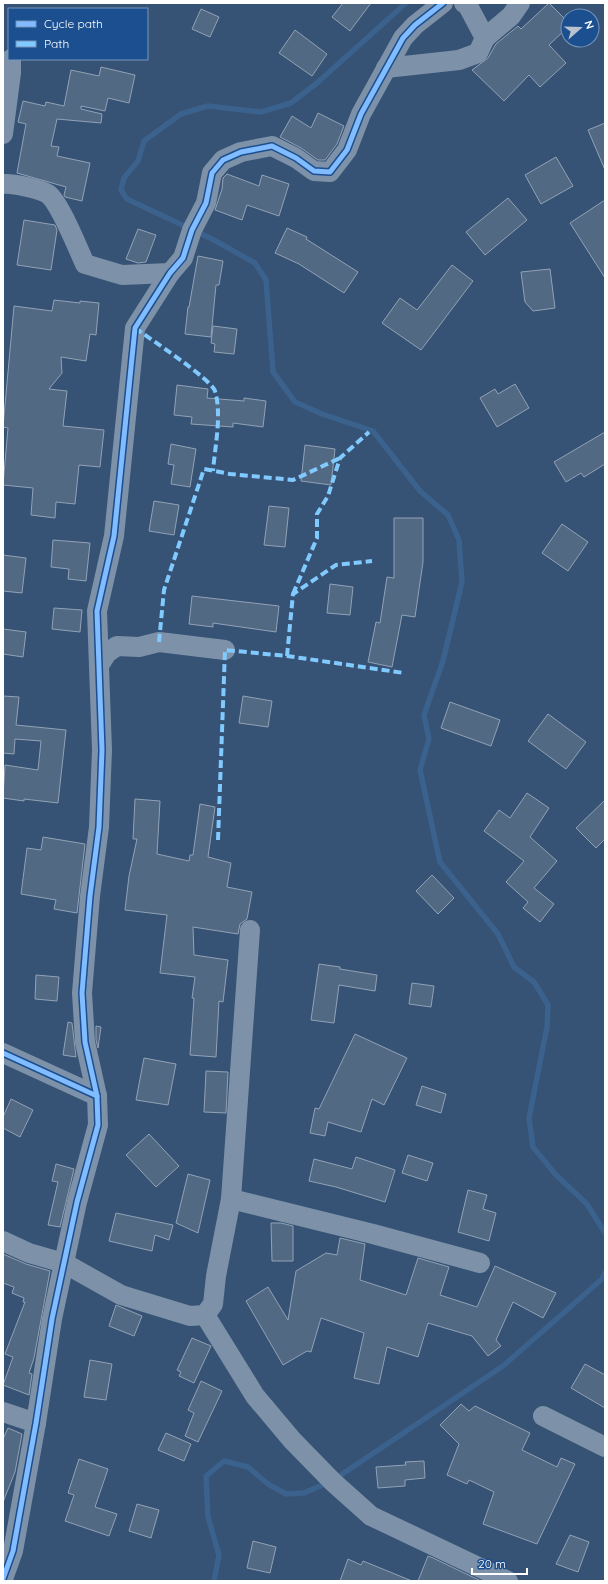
<svg xmlns="http://www.w3.org/2000/svg" width="608" height="1584" font-family="Quicksand,sans-serif">
	<rect width="100%" height="100%" fill="#365274"/>
	<g fill="none" stroke-linecap="round" stroke-linejoin="round">
		<g stroke="#3b618d" stroke-width="5.5">
			<path d="M406 3 317 83 291 103 261 112 208 106 181 114 144 141 138 161 124 178 121 190 127 199 212 239 255 263 266 280 273 372 295 402 322 414 373 431 420 491 448 515 459 540 462 582 443 661 424 715 429 739 420 770 440 862 498 934 514 967 534 982 548 1005 547 1027 529 1118 533 1147 556 1175 587 1204 605 1233"/>
			<path d="M335 1479 503 1366 602 1279 605 1272"/>
			<path d="M214 1581 219 1555 208 1517 206 1476 224 1461 248 1467 268 1484 286 1494 304 1493 327 1483"/>
		</g>
	</g>
	<g fill="#526984" stroke="#92a2b6">
		<path d="M343 3H371L350 31 332 17Z"/>
		<path d="M549 3 568 22V27L549 45 566 63 540 87 529 75 504 101 472 70 488 58 496 44 518 26 521 29Z"/>
		<path d="M201 9 219 17 210 37 192 29Z"/>
		<path d="M295 30 327 54 312 76 279 53Z"/>
		<path d="M101 67 135 75 129 103 108 98 105 111 81 106V109L102 114 101 123 57 119 51 146 59 147 57 156 90 163 82 201 65 197 64 195 66 187 17 173 26 124 18 122 23 101 45 106 46 102 64 106 71 70 99 76Z"/>
		<path d="M318 113 344 126 337 144 325 160H318L301 148 280 137 292 116 311 128Z"/>
		<path d="M605 123V170L588 130Z"/>
		<path d="M556 157 573 186 541 204 525 175Z"/>
		<path d="M227 174 259 186 262 175 289 184 279 216 247 205 242 220 215 210 222 189 223 178Z"/>
		<path d="M508 198 527 220 485 255 466 232Z"/>
		<path d="M605 200V278L570 223Z"/>
		<path d="M24 220 55 225 57 230 51 270 17 265Z"/>
		<path d="M287 228 307 237 306 239 358 272 344 293 299 264 275 253Z"/>
		<path d="M138 229 156 235 146 262 138 263 126 259Z"/>
		<path d="M198 256 223 261 219 285H216L211 337 185 334 188 307H189Z"/>
		<path d="M452 265 473 281 421 350 382 323 400 298 417 310Z"/>
		<path d="M550 269 555 308 533 311 525 302 521 272Z"/>
		<path d="M54 300 80 303V301L99 303 96 335 90 334 86 361 61 357 62 373 49 389 67 391 63 426 104 430 100 467 79 465 75 504 56 502 55 518 31 515 33 488 3 485 8 428 3 427 14 306 52 311Z"/>
		<path d="M213 326 237 329 234 354 214 352 215 344 211 343Z"/>
		<path d="M515 384 529 408 497 427 480 398 495 389 498 394Z"/>
		<path d="M177 385 208 389 207 398 244 401V398L266 401 263 427 233 423V427L191 424 192 417 174 415Z"/>
		<path d="M605 432V464L584 477 581 473 566 482 554 462Z"/>
		<path d="M171 444 196 449 190 487 171 484 174 465 168 464Z"/>
		<path d="M305 445 335 449 331 485 301 481Z"/>
		<path d="M154 501 179 505 174 535 149 531Z"/>
		<path d="M269 506 289 508 285 547 264 545Z"/>
		<path d="M394 518H423V562L415 617 402 615 392 667 368 662 376 622 380 623 387 577 394 578Z"/>
		<path d="M562 524 588 542 568 571 542 553Z"/>
		<path d="M53 540 90 543 86 581 68 579 69 569 51 567Z"/>
		<path d="M3 555 26 558 22 593 3 591Z"/>
		<path d="M330 584 353 587 350 615 327 613Z"/>
		<path d="M192 596 279 606 276 632 213 623V627L189 624Z"/>
		<path d="M54 608 82 610 80 632 52 629Z"/>
		<path d="M3 629 26 632 23 657 3 654Z"/>
		<path d="M3 696 19 697 16 725 66 730 58 803 24 799V801L3 798 5 765 38 770 41 741 15 739 14 754 3 753Z"/>
		<path d="M243 696 272 701 268 727 239 723Z"/>
		<path d="M450 702 500 720 491 746 441 728Z"/>
		<path d="M548 714 586 742 566 769 528 741Z"/>
		<path d="M527 793 549 808 530 837 557 861 534 888 554 904 540 922 523 908 528 902 506 882 524 861 484 831 499 810 510 818Z"/>
		<path d="M135 799 160 801 157 854 189 861 190 855H193L200 804 215 807 208 857 231 863 227 887 252 892 247 919 240 924 238 934 193 927 194 955 228 960 223 1002 219 1001 216 1057 190 1055 194 998H192L195 977 160 973 167 915 125 910 129 876 137 839H133Z"/>
		<path d="M605 800V839L596 848 576 828Z"/>
		<path d="M43 837 85 844 77 913 54 909 56 900 21 894 27 848 41 850Z"/>
		<path d="M432 875 454 898 438 914 416 891Z"/>
		<path d="M319 964 340 967V969L377 975 375 991 339 985 334 1023 311 1020Z"/>
		<path d="M36 975 59 977 57 1001 35 999Z"/>
		<path d="M412 983 434 986 431 1007 409 1004Z"/>
		<path d="M68 1022 72 1023 76 1057 63 1055Z"/>
		<path d="M96 1026 101 1027 98 1048 96 1040Z"/>
		<path d="M355 1034 407 1058 384 1105 372 1099 361 1132 328 1122 325 1136 310 1133 315 1108 319 1109Z"/>
		<path d="M144 1058 176 1064 168 1105 136 1100Z"/>
		<path d="M206 1071 228 1072 226 1113 204 1112Z"/>
		<path d="M422 1086 446 1094 441 1113 416 1105Z"/>
		<path d="M11 1099 33 1110 20 1137 3 1128V1117Z"/>
		<path d="M149 1134 179 1166 156 1187 126 1155Z"/>
		<path d="M408 1155 433 1163 427 1181 402 1173Z"/>
		<path d="M356 1157 395 1170 385 1202 336 1187 309 1181 314 1159 352 1169Z"/>
		<path d="M56 1164 74 1169 60 1227 48 1225 58 1182 52 1181Z"/>
		<path d="M188 1174 210 1180 198 1233 176 1223Z"/>
		<path d="M468 1190 487 1195 483 1209 496 1213 489 1241 458 1232Z"/>
		<path d="M116 1213 173 1225 169 1240 155 1235 152 1251 109 1241Z"/>
		<path d="M271 1223H281L293 1226V1261H272Z"/>
		<path d="M340 1238 365 1244 360 1280 406 1295 418 1258 449 1267 440 1295 477 1307 495 1266 556 1293 543 1318 513 1302 496 1340 501 1346 488 1356 472 1336 428 1323 418 1357 387 1347 379 1384 354 1378 364 1333 321 1318 311 1352 307 1351 283 1365 246 1301 268 1287 288 1320 296 1271 326 1253 337 1255Z"/>
		<path d="M3 1254 26 1264 50 1271 34 1358 29 1373 32 1374 29 1395 3 1385 13 1357 5 1354 25 1302H23L24 1298 12 1293 14 1287 3 1283Z"/>
		<path d="M116 1305 142 1316 134 1336 109 1326Z"/>
		<path d="M192 1338 211 1346 194 1383 179 1376 181 1372 177 1370Z"/>
		<path d="M90 1360 112 1364 106 1400 84 1397Z"/>
		<path d="M585 1364 605 1375V1408L571 1388Z"/>
		<path d="M201 1381 222 1391 198 1442 185 1436 194 1413 188 1410Z"/>
		<path d="M461 1404 469 1411 475 1406 530 1433 522 1450 557 1467 561 1458 575 1464 537 1544 483 1524 494 1492 469 1480 467 1484 447 1475 459 1444 440 1425Z"/>
		<path d="M8 1428 22 1434 15 1472 3 1502V1439Z"/>
		<path d="M166 1433 191 1444 184 1461 158 1450Z"/>
		<path d="M79 1459 108 1469 95 1507 117 1514 109 1536 65 1521 74 1495 68 1493Z"/>
		<path d="M424 1461 425 1478 405 1480V1486L378 1488 376 1467 406 1465 405 1462Z"/>
		<path d="M137 1504 159 1510 151 1538 129 1531Z"/>
		<path d="M570 1535 589 1542 578 1572 556 1564Z"/>
		<path d="M253 1541 276 1547 270 1573 247 1568Z"/>
		<path d="M428 1556 433 1558 481 1581H418Z"/>
		<path d="M348 1559 361 1565 363 1561 412 1581H340Z"/>
	</g>
	<g fill="none" stroke-linecap="round" stroke-linejoin="round">
		<g stroke="#7d92a8" stroke-width="20">
			<path d="M485 38 511 16 520 3"/>
			<path d="M386 68 459 60 478 53 485 38 467 4 464 3"/>
			<path d="M3 134 11 73V59"/>
			<path d="M3 184C13 183 40 189 48 194 60 203 78 249 85 264L122 275 170 273"/>
			<path d="M100 664 107 653 117 646 139 647 159 642 225 650"/>
			<path d="M3 1053 97 1096 98 1125 77 1202 52 1319 36 1423 13 1551 3 1579"/>
			<path d="M97 1096 85 1042 82 993 90 896 99 827 102 750 97 611 114 536 135 328 170 273 183 258 192 230 206 203 212 173 223 160 241 152 272 146 296 158 314 171 330 172 347 150 361 114 403 38 415 25 443 3"/>
			<path d="M231 1199 373 1234 480 1263"/>
			<path d="M3 1241 29 1253 64 1263 121 1295 190 1316 205 1315"/>
			<path d="M205 1315 255 1396 292 1440 333 1482 371 1516 508 1581"/>
			<path d="M205 1315 213 1304 216 1276 231 1199 250 930"/>
			<path d="M3 1412 36 1423"/>
			<path d="M543 1416 605 1447"/>
		</g>
		<g stroke="#80caff" stroke-width="4" stroke-dasharray="8 4" stroke-linecap="butt">
			<path d="M135 328C149 338 211 379 215 391 222 415 215 446 213 471"/>
			<path d="M293 594 317 538V514L328 496 340 458 369 432"/>
			<path d="M159 642 164 590 204 469 230 474 293 480 340 458"/>
			<path d="M287 656 293 594 336 565 372 561"/>
			<path d="M218 840 225 650 287 656 404 673"/>
		</g>
		<defs>
			<g id="cycleway">
				<path d="M3 1053 97 1096 98 1125 77 1202 52 1319 36 1423 13 1551 3 1579"/>
				<path d="M97 1096 85 1042 82 993 90 896 99 827 102 750 97 611 114 536 135 328 170 273 183 258 192 230 206 203 212 173 223 160 241 152 272 146 296 158 314 171 330 172 347 150 361 114 403 38 415 25 443 3"/>
			</g>
		</defs>
		<use href="#cycleway" stroke="#1b4f8f" stroke-width="8"/>
		<use href="#cycleway" stroke="#80bcff" stroke-width="5"/>
	</g>
	<rect width="608" height="1584" fill="none" stroke="#ffffff" stroke-width="8"/>
	<rect x="8" y="8" width="140" height="52" fill="#1b4f8f" stroke="#7695bc"/>
	<rect x="16" y="21" width="20" height="6" fill="#80bcff" stroke="#7695bc"/>
	<text x="44" y="28" font-size="12" fill="#ffffff">Cycle path</text>
	<rect x="16" y="41" width="20" height="6" fill="#80caff" stroke="#7695bc"/>
	<text x="44" y="48" font-size="12" fill="#ffffff">Path</text>
	<g transform="translate(580 28) rotate(70)"><circle r="19" fill="#1b4f8f" stroke="#7695bc"/>
	<path d="M0-3L7 15L0 10L-7 15Z" fill="#b9c2ce"/>
	<text y="-6" font-size="11" font-weight="bold" text-anchor="middle" fill="#ffffff">N</text>
	</g>
	<path d="M472 1568v6h55v-6" fill="none" stroke="#ffffff" stroke-width="2"/>
	<text x="478" y="1568" font-size="12" fill="#ffffff" stroke="#1b4f8f" stroke-width="3" paint-order="stroke">20 m</text>
</svg>
